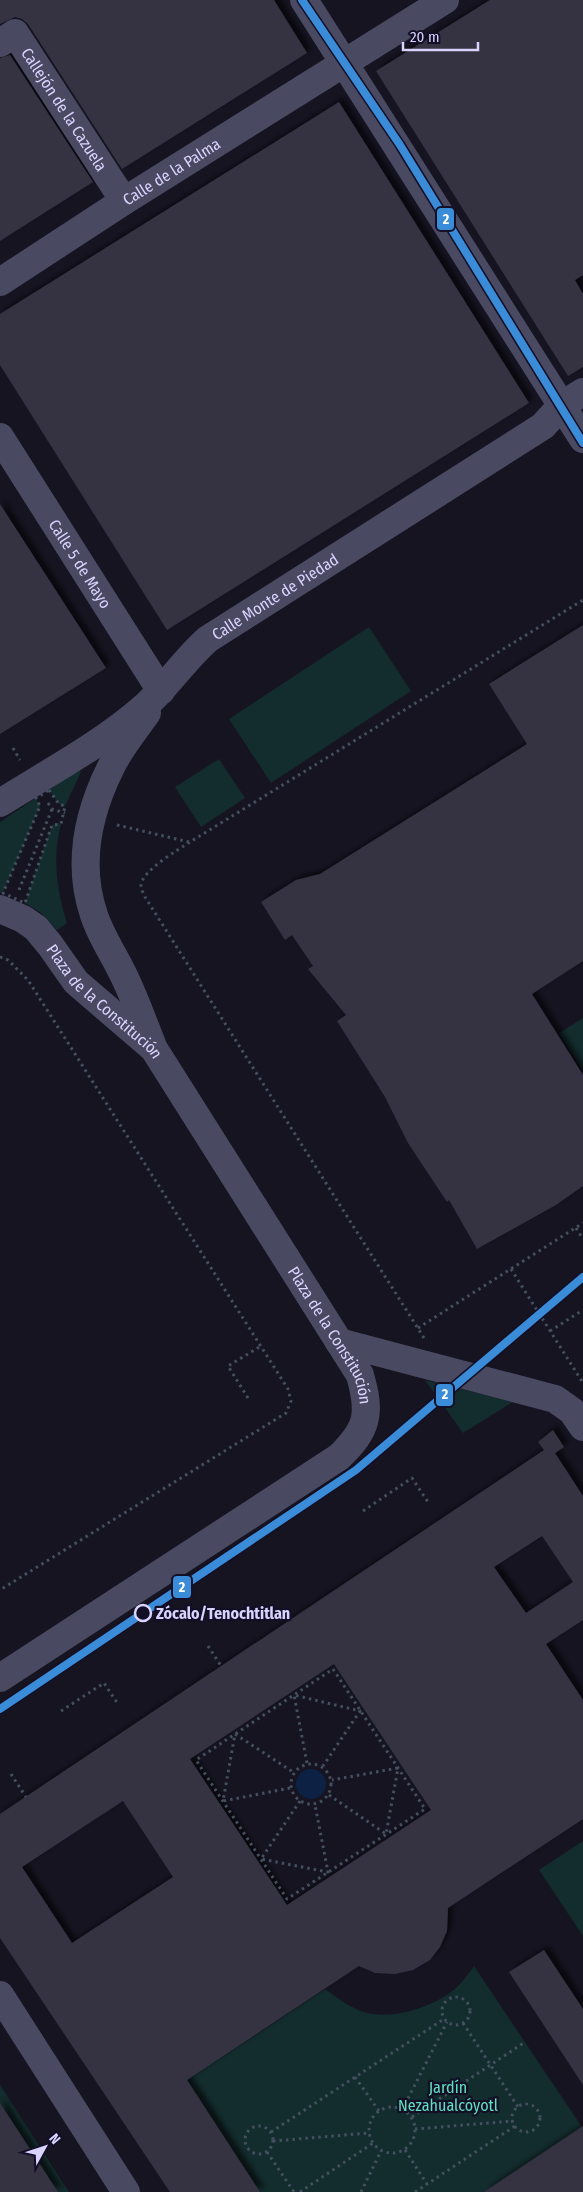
<svg xmlns="http://www.w3.org/2000/svg" width="583" height="2192" font-family="'Fira Sans Condensed',sans-serif">
	<defs>
		<filter id="shadow"><feDropShadow dx="4.5" dy="-4.5" stdDeviation="2.5" flood-color="#0009"/></filter>
	</defs>
	<rect width="100%" height="100%" fill="#161421"/>
	<g fill="#132c2d">
		<path d="M369 627 411 691 271 783 229 719Z"/>
		<path d="M219 759 245 798 201 827 175 787Z"/>
		<path d="M78 770 81 772 65 806 59 804 49 790Z"/>
		<path d="M36 798 40 806 3 893 0 892V822Z"/>
		<path d="M57 823 61 824C52 858 57 890 67 923L57 930 40 912 25 903 52 825Z"/>
		<path d="M583 1018V1071L559 1033Z"/>
		<path d="M425 1380 513 1402 463 1433Z"/>
		<path d="M583 1841V1936L539 1870Z"/>
		<path d="M474 1966 582 2127 484 2192H260L187 2080 325 1989C339 1999 355 2012 373 2014 400 2018 437 2005 457 1987 463 1981 469 1973 474 1966Z"/>
		<path d="M0 2085 69 2192H58L0 2103Z"/>
	</g>
	<circle fill="#0d2144" cx="311" cy="1784" r="15"/>
	<g fill="#343243" fill-rule="evenodd" filter="url(#shadow)">
		<path d="M0 0H274L307 53 122 169 28 24 22 19 15 17 0 24Z"/>
		<path d="M490 0H583V275L575 280 583 294V367L568 376 376 71Z"/>
		<path d="M10 55 93 182 0 241V58Z"/>
		<path d="M339 102 529 403 167 630 0 365V314Z"/>
		<path d="M0 504 106 668 0 734Z"/>
		<path d="M583 625V961L532 994 583 1075V1186L556 1205 477 1249 449 1200 447 1202 408 1143 385 1097 337 1021 346 1015 308 969 313 966 292 935 285 940 261 902 296 880 320 874 527 744 489 684Z"/>
		<path d="M553 1430 564 1447 555 1453 583 1496V1620L546 1644 583 1700V1819L448 1908 447 1931 440 1947 430 1960 413 1970 395 1974 375 1973 359 1966 187 2080 260 2192H170L0 1938V1814L544 1450 538 1442ZM542 1536 573 1582 526 1613 494 1567ZM334 1664 431 1810 287 1905 190 1759ZM123 1801 173 1877 72 1943 22 1867Z"/>
		<path d="M544 1950 583 2009V2085L509 1972Z"/>
		<path d="M0 2103 58 2192H0Z"/>
		<path d="M583 2126V2192H484Z"/>
	</g>
	<g fill="none" stroke-linecap="round" stroke-linejoin="round">
		<g stroke="#44505f" stroke-width="3" stroke-dasharray="2.5 4" stroke-linecap="butt">
			<path d="M13 748 20 760"/>
			<path d="M49 790 59 804 65 806 61 824 52 825 25 903 3 893 40 806 36 798Z"/>
			<path d="M48 803 52 809 65 813"/>
			<path d="M117 825 189 842"/>
			<path d="M19 890 52 809"/>
			<path d="M0 957 8 960 28 980 288 1389 291 1401 286 1413 0 1590"/>
			<path d="M576 1228 583 1239"/>
			<path d="M511 1269 583 1383"/>
			<path d="M418 1328 583 1223"/>
			<path d="M550 1331 583 1310"/>
			<path d="M424 1338 145 897C144 894 141 890 141 886 141 871 178 850 190 842L583 600"/>
			<path d="M248 1398 228 1366 261 1346"/>
			<path d="M363 1511 412 1478 428 1502"/>
			<path d="M208 1646 221 1666"/>
			<path d="M333 1669 425 1809 287 1899 196 1760Z"/>
			<path d="M61 1711 104 1683 118 1704"/>
			<path d="M307 1763 294 1695 360 1711 323 1766"/>
			<circle cx="311" cy="1784" r="20"/>
			<path d="M11 1774 26 1797"/>
			<path d="M290 1788 223 1801 235 1734 293 1772"/>
			<path d="M329 1795 386 1834 398 1768 332 1780"/>
			<path d="M300 1801 261 1859 328 1872 315 1805"/>
			<circle cx="456" cy="2011" r="14"/>
			<path d="M463 2023 518 2107"/>
			<path d="M355 2077 379 2111"/>
			<circle cx="526" cy="2118" r="14"/>
			<circle cx="392" cy="2130" r="23"/>
			<path d="M402 2110 447 2022"/>
			<path d="M412 2117 525 2042"/>
			<circle cx="259" cy="2140" r="14"/>
			<path d="M415 2129 513 2121"/>
			<path d="M271 2132 444 2019"/>
			<path d="M273 2141 369 2133"/>
			<path d="M405 2150 427 2184"/>
			<path d="M267 2152 294 2192"/>
			<path d="M300 2192 373 2143"/>
			<path d="M361 2192 381 2151"/>
			<path d="M415 2192 515 2126"/>
		</g>
		<g stroke="#4a4962" stroke-width="28">
			<path d="M304 0 583 439"/>
			<path id="s1" d="M0 43 15 33 124 201"/>
			<path id="s2" d="M0 282 124 201 445 0"/>
			<path id="s3" d="M0 437 161 691"/>
			<path d="M147 713C135 730 120 748 111 767 88 813 77 865 94 915 100 934 112 952 121 970 133 993 142 1019 152 1044"/>
			<path id="s4" d="M0 803C46 774 102 744 143 708 167 687 184 660 208 639L543 426 562 405 583 392"/>
			<path id="s5" d="M0 909 23 919 36 928 50 945 76 982 154 1049 360 1375C371 1414 368 1429 339 1457L0 1678"/>
			<path d="M339 1342 555 1399 572 1411 583 1427"/>
			<path d="M0 1995 126 2192"/>
		</g>
		<defs>
			<g id="metro-1">
				<path d="M302 0 400 145 583 443"/>
				<path d="M0 1709 356 1470 583 1277"/>
			</g>
		</defs>
		<use href="#metro-1" stroke="#130f26" stroke-width="11"/>
		<use href="#metro-1" stroke="#3a8bd8" stroke-width="8"/>
	</g>
	<circle fill="#130f26" stroke="#d9d4ff" stroke-width="2.5" cx="143" cy="1613" r="8"/>
	<g text-anchor="middle" stroke-width="4.5" stroke-linejoin="round" paint-order="stroke">
		<g font-size="16" fill="#d9d4ff" stroke="#130f26">
			<text dy="6" stroke="none"><textPath href="#s1" startOffset="109">Callejón de la Cazuela</textPath></text>
			<text dy="6" stroke="none"><textPath href="#s2" startOffset="204">Calle de la Palma</textPath></text>
			<text dy="6" stroke="none"><textPath href="#s3" startOffset="150">Calle 5 de Mayo</textPath></text>
			<text dy="6" stroke="none"><textPath href="#s4" startOffset="346">Calle Monte de Piedad</textPath></text>
			<text dy="6" stroke="none"><textPath href="#s5" startOffset="142">Plaza de la Constitución</textPath></text>
			<text dy="6" stroke="none"><textPath href="#s5" startOffset="548">Plaza de la Constitución</textPath></text>
		</g>
		<g font-size="16" font-weight="bold" fill="#d9d4ff" stroke="#130f26" text-anchor="start">
			<text x="156" y="1619">Zócalo/Tenochtitlan</text>
		</g>
		<g font-size="16" fill="#5fe0c0" stroke="#130f26">
			<text x="448" y="2093">Jardín<tspan x="448" dy="18">Nezahualcóyotl</tspan></text>
		</g>
	</g>
	<g stroke="#130f26" stroke-width="2">
		<rect x="436" y="207" width="19" height="24" rx="5" fill="#3a8bd8"/>
		<rect x="435" y="1383" width="19" height="24" rx="5" fill="#3a8bd8"/>
		<rect x="172" y="1575" width="20" height="24" rx="5" fill="#3a8bd8"/>
	</g>
	<g font-size="14" text-anchor="middle" font-weight="bold" fill="#fff">
		<text x="446" y="224">2</text>
		<text x="445" y="1399">2</text>
		<text x="182" y="1592">2</text>
	</g>
	<g transform="translate(45 2147) rotate(50)" stroke="#130f26" stroke-width="4" paint-order="stroke">
	<path d="M0-4L9 19L0 12L-9 19Z" fill="#d9d4ff"/>
	<text y="-8" font-size="14" font-weight="bold" text-anchor="middle" fill="#d9d4ff">N</text>
	</g>
	<path d="M403 42v8h75v-8" fill="none" stroke="#d9d4ff" stroke-width="2.5"/>
	<text x="410" y="42" font-size="15" fill="#d9d4ff" stroke="#130f26" stroke-width="4" paint-order="stroke">20 m</text>
</svg>
